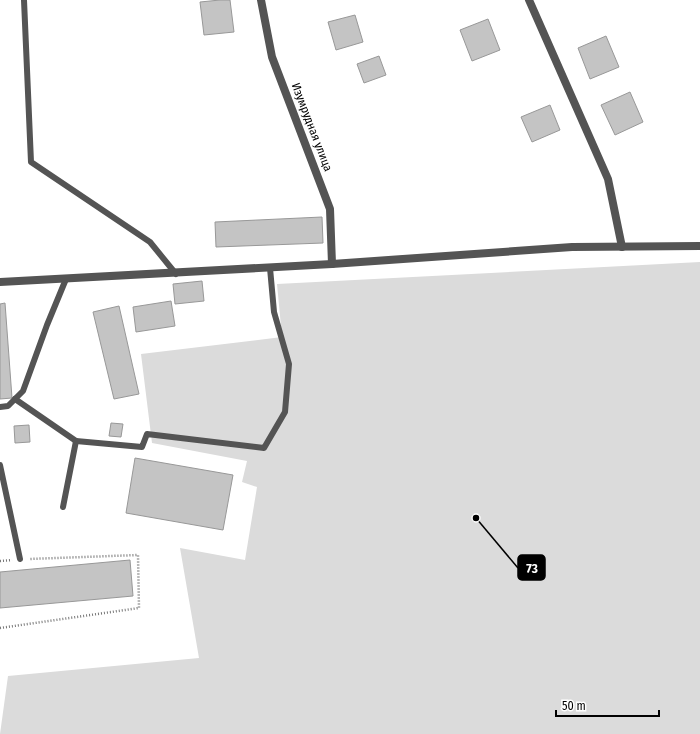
<svg xmlns="http://www.w3.org/2000/svg" width="700" height="734" font-family="'Fira Sans Condensed',sans-serif">
	<rect width="100%" height="100%" fill="#fff"/>
	<path fill="#dbdbdb" d="M700 262V734H0L8 676 199 658 180 548 245 560 257 487 242 482 247 461 152 443 141 354 282 337 277 284Z"/>
	<g fill="#c4c4c4" stroke="#989898">
		<path d="M220 0H230L234 32 204 35 200 2Z"/>
		<path d="M355 15 363 42 336 50 328 22Z"/>
		<path d="M488 19 500 50 472 61 460 30Z"/>
		<path d="M606 36 619 67 590 79 578 48Z"/>
		<path d="M379 56 386 75 364 83 357 64Z"/>
		<path d="M630 92 643 122 615 135 601 105Z"/>
		<path d="M550 105 560 130 532 142 521 117Z"/>
		<path d="M322 217 323 243 216 247 215 222Z"/>
		<path d="M202 281 204 301 175 304 173 284Z"/>
		<path d="M171 301 175 326 136 332 133 307Z"/>
		<path d="M5 303 12 398 0 399V304Z"/>
		<path d="M119 306 139 394 114 399 93 312Z"/>
		<path d="M111 423 123 424 121 437 109 436Z"/>
		<path d="M29 425 30 442 15 443 14 426Z"/>
		<path d="M135 458 233 475 223 530 126 513Z"/>
		<path d="M130 560 133 596 0 608V572Z"/>
	</g>
	<g fill="none" stroke-linecap="round" stroke-linejoin="round">
		<g stroke="#767676" stroke-width="2.5" stroke-dasharray="1 2" stroke-linecap="butt">
			<path d="M0 561 12 560"/>
			<path d="M0 628 139 608 138 555 29 559"/>
		</g>
		<g stroke="#545454" stroke-width="6">
			<path d="M24 0 31 162 150 242 176 274"/>
			<path d="M15 399 76 441"/>
			<path d="M0 407 8 406 23 391 47 325 66 279"/>
			<path d="M0 465 20 559"/>
			<path d="M63 507 76 441 142 447 147 434 264 448 285 412 289 364 274 312 270 268"/>
		</g>
		<g stroke="#545454" stroke-width="8">
			<path d="M261 0 272 57 330 209 332 264"/>
			<path d="M529 0 608 179 622 247"/>
		</g>
		<path stroke="#545454" stroke-width="8" d="M0 282 332 264 572 247 700 246"/>
	</g>
	<g text-anchor="middle" stroke-width="3" stroke-linejoin="round" paint-order="stroke">
		<g font-size="12" fill="#000" stroke="#fff">
			<text transform="translate(312 127) rotate(69)" y="4">Изумрудная улица</text>
		</g>
	</g>
	<path fill="none" stroke="#000" stroke-width="1.5" d="M476 518L518 568"/>
	<circle fill="#000" stroke="#fff" stroke-width="1.5" cx="476" cy="518" r="4"/>
	<rect fill="#000" stroke="#000" stroke-width="1.5" x="518" y="555" width="27" height="25" rx="4"/>
	<g font-size="13" text-anchor="middle" font-weight="bold" fill="#fff">
		<text x="532" y="573">73</text>
	</g>
	<path d="M556 710v6h103v-6" fill="none" stroke="#000000" stroke-width="2"/>
	<text x="562" y="710" font-size="12" fill="#000000" stroke="#ffffff" stroke-width="3" paint-order="stroke">50 m</text>
</svg>
